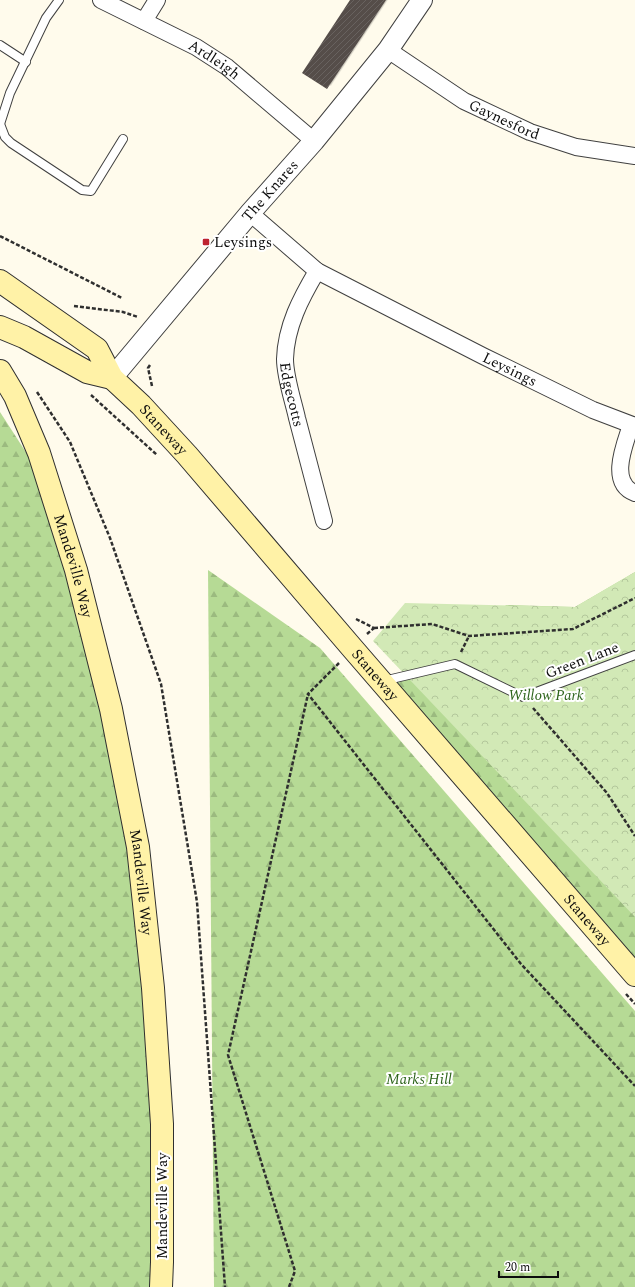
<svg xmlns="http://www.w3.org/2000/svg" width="635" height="1287" font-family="Spectral,serif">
	<defs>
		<pattern id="forest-firs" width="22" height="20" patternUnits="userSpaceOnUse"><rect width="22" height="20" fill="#b6da95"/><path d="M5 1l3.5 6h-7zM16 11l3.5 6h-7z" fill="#9bba7f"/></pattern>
		<pattern id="park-crowns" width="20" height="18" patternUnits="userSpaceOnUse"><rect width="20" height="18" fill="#d2e9b6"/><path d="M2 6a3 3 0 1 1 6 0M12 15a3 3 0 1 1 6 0" fill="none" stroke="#b3c79b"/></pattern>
		<pattern id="building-hatch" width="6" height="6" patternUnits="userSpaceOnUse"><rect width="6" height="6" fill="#554d49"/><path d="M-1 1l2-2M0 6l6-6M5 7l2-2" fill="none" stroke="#68625f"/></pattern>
		<filter id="shadow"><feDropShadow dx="3.5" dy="-3.5" stdDeviation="0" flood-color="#0004"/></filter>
	</defs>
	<rect width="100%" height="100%" fill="#fffbec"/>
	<g fill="url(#forest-firs)">
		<path d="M0 412 49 488 138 847 161 1287H0Z"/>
		<path d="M208 570 320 648 635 1011V1287H214Z"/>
		<path d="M635 572V975L381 681 455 664 506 605 575 607Z"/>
	</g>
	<path fill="url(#park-crowns)" d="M635 572V917L373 641 405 603 575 607Z"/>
	<path fill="url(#building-hatch)" filter="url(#shadow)" d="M350 0H386L327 89 302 73Z"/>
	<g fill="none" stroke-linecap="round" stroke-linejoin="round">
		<defs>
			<g id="service">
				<path d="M0 45 26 62"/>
				<path d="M0 124 5 137 11 143 82 190 91 191 123 139"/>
				<path d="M0 124 10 93 46 18 59 0"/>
				<path d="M383 681 455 664 523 697 635 655"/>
			</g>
			<g id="minor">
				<path id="s1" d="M101 0 196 47 227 67 314 141"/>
				<path d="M144 21 157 0"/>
				<path id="s2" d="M388 50 464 101 530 132 576 147 635 156"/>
				<path id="s3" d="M250 213 317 271 483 356 593 410 635 426"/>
				<path id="s4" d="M317 271C301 298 286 326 285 359 285 377 293 400 297 418 306 452 315 487 324 521"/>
				<path d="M631 425C625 444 608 483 635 493"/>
			</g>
			<g id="tertiary">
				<path id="s5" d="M112 378 250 213 314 141 388 50 422 0"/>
			</g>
			<g id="secondary">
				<path id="s6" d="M0 281 97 349 112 378 141 405 187 455 353 649 635 975"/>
				<path d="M0 327 24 337 87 372 112 378"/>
				<path id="s7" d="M0 371 15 396 39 453 76 570 111 709 138 847 153 988 162 1124V1262L161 1287"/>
			</g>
		</defs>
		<use href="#service" stroke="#404040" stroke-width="10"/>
		<use href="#minor" stroke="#404040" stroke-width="18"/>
		<use href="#tertiary" stroke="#404040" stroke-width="22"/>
		<use href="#secondary" stroke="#2f2f2f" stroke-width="24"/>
		<g stroke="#2f2f2f" stroke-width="2.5" stroke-dasharray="4 2" stroke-linecap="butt">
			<path d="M0 236 122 298"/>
			<path d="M74 306 123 312 138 317"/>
			<path d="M150 365 148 368 152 386"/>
			<path d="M37 392 70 442 110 538 161 684 197 902 225 1287"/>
			<path d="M91 395 157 455"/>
			<path d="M356 619 374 628"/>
			<path d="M374 628 432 624 469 636 573 629 635 598"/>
			<path d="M367 634 374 628"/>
			<path d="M461 652 469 636"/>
			<path d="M339 663 308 694 521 964 635 1086"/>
			<path d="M533 708 607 793 635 836"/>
			<path d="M626 994 635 1004"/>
			<path d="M289 1287 295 1271 228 1055 308 694"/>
		</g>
		<use href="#service" stroke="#fff" stroke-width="8"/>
		<use href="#minor" stroke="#fff" stroke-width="16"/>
		<use href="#tertiary" stroke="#fff" stroke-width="20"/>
		<use href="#secondary" stroke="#fff2a7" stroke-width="22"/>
	</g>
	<rect fill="#be2330" stroke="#fff" stroke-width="1.5" x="202" y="238" width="8" height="8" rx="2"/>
	<g text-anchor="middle" stroke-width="4" stroke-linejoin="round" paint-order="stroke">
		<g font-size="15" fill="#0d0d0d" stroke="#fff">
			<text dy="5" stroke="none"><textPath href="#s1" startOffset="128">Ardleigh</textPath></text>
			<text dy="5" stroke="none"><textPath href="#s2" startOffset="136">Gaynesford</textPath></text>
			<text dy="5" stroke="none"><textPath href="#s5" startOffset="245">The Knares</textPath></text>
			<text dy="5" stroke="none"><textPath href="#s3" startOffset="305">Leysings</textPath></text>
			<text dy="5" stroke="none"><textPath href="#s4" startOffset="131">Edgecotts</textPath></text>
			<text dy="5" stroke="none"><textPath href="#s6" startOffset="224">Staneway</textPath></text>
			<text dy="5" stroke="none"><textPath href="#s7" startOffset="209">Mandeville Way</textPath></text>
			<text transform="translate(582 660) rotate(-21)" y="5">Green Lane</text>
			<text dy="5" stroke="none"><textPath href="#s6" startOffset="548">Staneway</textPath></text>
			<text dy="5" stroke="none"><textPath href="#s7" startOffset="533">Mandeville Way</textPath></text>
			<text dy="5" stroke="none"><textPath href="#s6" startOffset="872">Staneway</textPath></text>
			<text transform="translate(162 1206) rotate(-90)" y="5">Mandeville Way</text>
		</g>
		<g font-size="15" fill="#0d0d0d" stroke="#fff" text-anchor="start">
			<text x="214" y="247">Leysings</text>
		</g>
		<g font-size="15" font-style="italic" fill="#2e651c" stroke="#fff">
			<text x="546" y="700">Willow Park</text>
			<text x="419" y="1084">Marks Hill</text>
		</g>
	</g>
	<path d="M499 1271v6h59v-6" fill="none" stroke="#0d0d0d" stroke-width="2"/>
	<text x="505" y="1271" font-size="12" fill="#0d0d0d" stroke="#ffffff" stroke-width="3" paint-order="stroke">20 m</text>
</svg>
